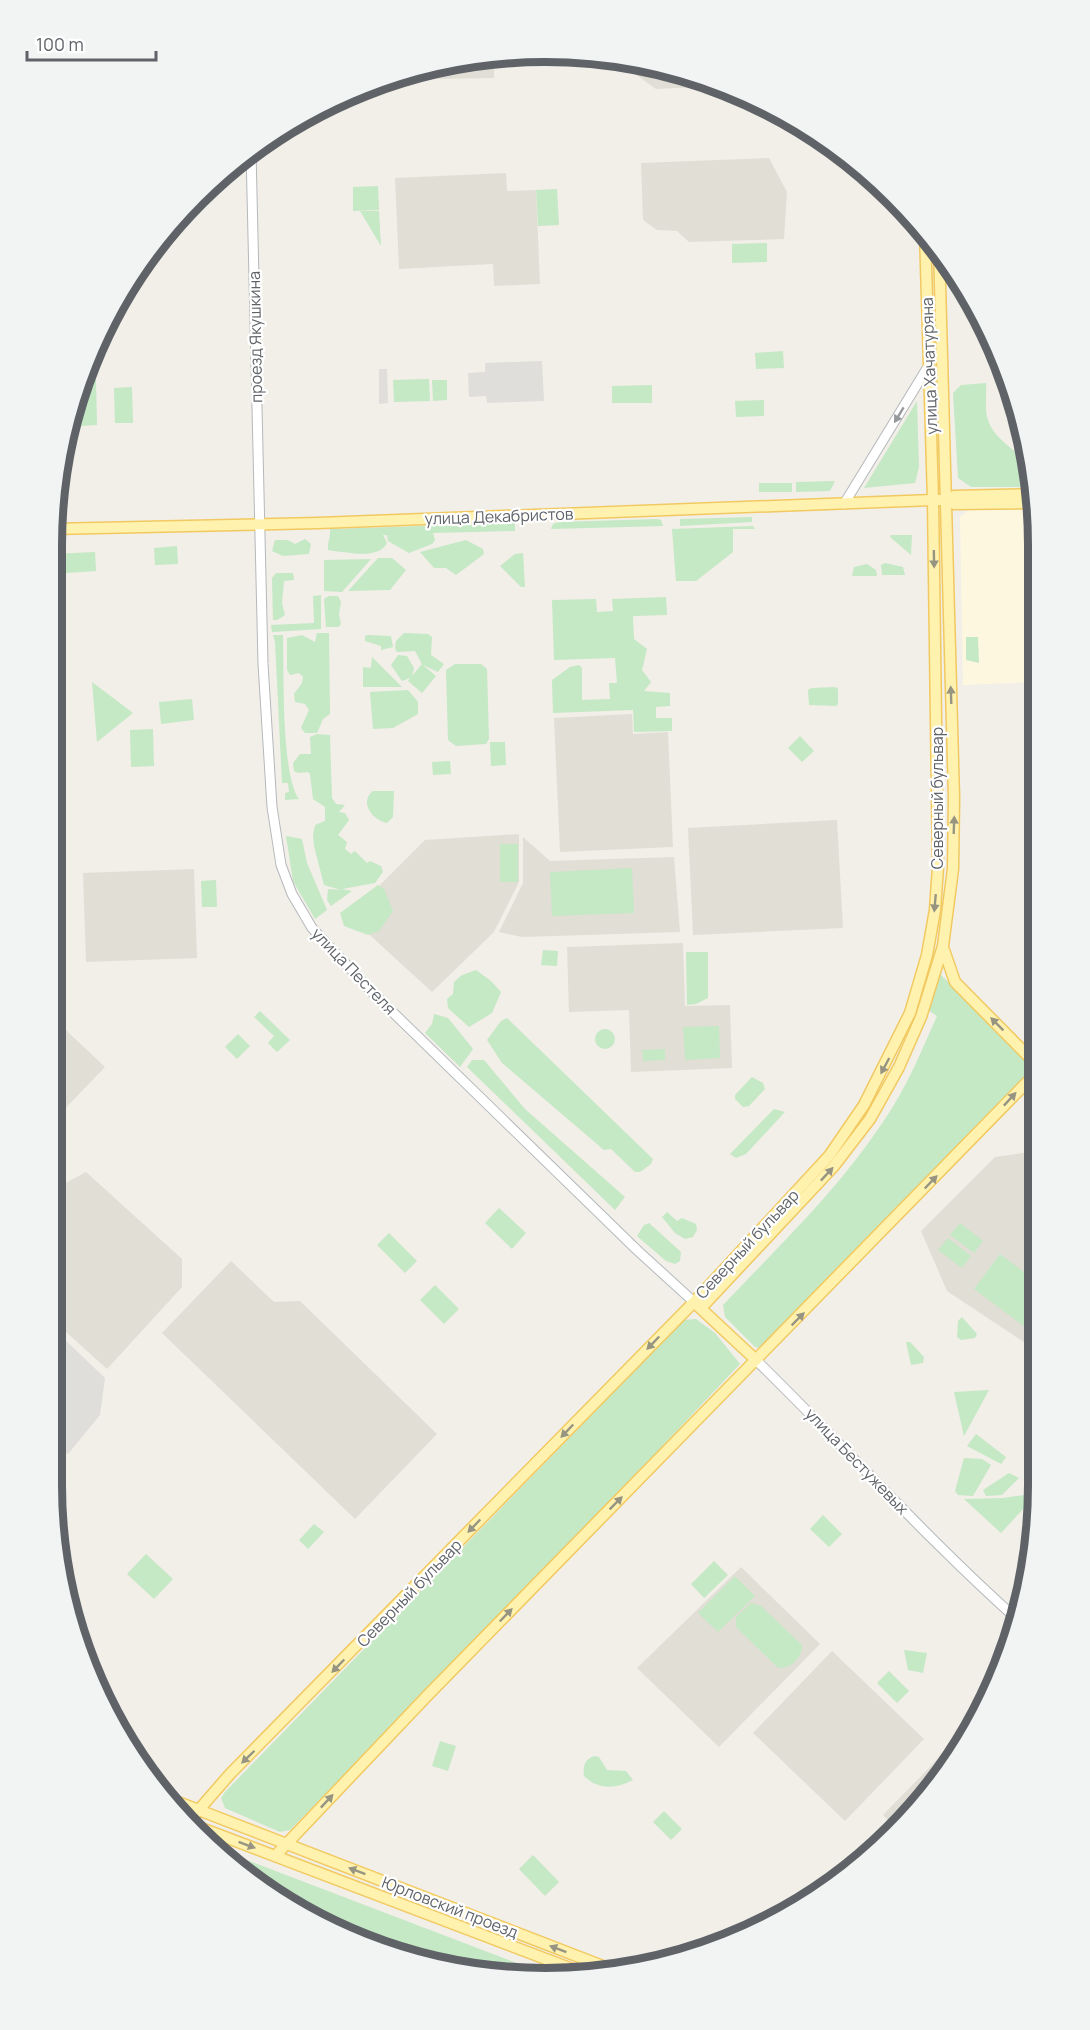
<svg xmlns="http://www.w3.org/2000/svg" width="1090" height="2030" font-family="Manrope,sans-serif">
	<rect width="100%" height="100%" fill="#f1efe8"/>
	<path fill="#fef7e0" d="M1035 508V682L963 685 960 517 970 509Z"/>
	<g fill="#e0deda">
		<path d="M542 361 544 401 487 403 486 396 469 397 468 373 485 372V363Z"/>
		<path d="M379 369H387L388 403 379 404Z"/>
		<path d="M63 1338 105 1378 100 1415 68 1454 51 1439V1351Z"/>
	</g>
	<g fill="#e1ded6">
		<path d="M481 55H494V78L381 80Z"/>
		<path d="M630 61 673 68 720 86 656 89 631 71Z"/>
		<path d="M769 158 787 192 784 239 689 242 677 231 657 230 643 220 641 163Z"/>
		<path d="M506 173 507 191 536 190 540 284 494 286 493 264 399 269 395 178Z"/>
		<path d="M632 714 633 734 668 732 673 847 560 852 554 718Z"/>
		<path d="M837 820 843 928 693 935 688 828Z"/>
		<path d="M519 834V882L494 932 432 992 349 916 425 840Z"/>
		<path d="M523 837 550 861 674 857 680 932 522 937 499 932 523 883Z"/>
		<path d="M194 869 197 958 86 962 83 873Z"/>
		<path d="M683 943 685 1006 730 1005 732 1068 631 1072 629 1010 569 1012 567 947Z"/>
		<path d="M52 1017 105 1067 51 1123Z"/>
		<path d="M1037 1151V1351L947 1291 921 1231 995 1157Z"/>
		<path d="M86 1172 182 1259V1287L107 1369 65 1331 51 1345V1191Z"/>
		<path d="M231 1261 274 1302 300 1301 437 1434 355 1519 162 1333Z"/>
		<path d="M741 1567 820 1644 719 1747 637 1668Z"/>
		<path d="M832 1651 924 1739 845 1821 753 1733Z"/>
		<path d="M971 1725 972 1726 898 1830 883 1815Z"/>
	</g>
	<g fill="#c5e8c5">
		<path d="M378 186 379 210 353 211V187Z"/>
		<path d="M557 189 559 225 538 226 536 190Z"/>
		<path d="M360 211H379L381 246Z"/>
		<path d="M767 243V262L732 263V244Z"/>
		<path d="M783 351 784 368 756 369 755 353Z"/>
		<path d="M429 379 430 401 394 402 393 380Z"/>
		<path d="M82 380H96L97 425 80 426 79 389Z"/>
		<path d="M432 380H447V400L433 401Z"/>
		<path d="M986 383C987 394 984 410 988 420 997 448 1035 454 1035 487H971L958 478 953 393 961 385Z"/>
		<path d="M652 385V403H612V386Z"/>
		<path d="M132 387 133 423H115L114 388Z"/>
		<path d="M764 400V416L736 417 735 401Z"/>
		<path d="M917 401 919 467 915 483 864 488Z"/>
		<path d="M835 481 830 491 796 492V482Z"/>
		<rect x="759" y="483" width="33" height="9"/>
		<path d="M752 517V522L680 526V519Z"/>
		<path d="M657 519 661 520 663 526 551 529 553 524 559 522Z"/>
		<path d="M515 523V531L433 533 435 540 432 544 409 553 388 541 387 535H383L387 543C378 560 349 552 333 551L328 550C327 543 331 537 330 529Z"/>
		<path d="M753 526 755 529H733V552L696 581H676L672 529Z"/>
		<path d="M891 535H912L911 555 890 537Z"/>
		<path d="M305 539 311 544 309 554 283 556 272 551 275 540H288L295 544Z"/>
		<path d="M466 540 483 549 484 554 456 575 446 568H434L420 552Z"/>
		<path d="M177 546 178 564 155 565 154 548Z"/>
		<path d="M95 552 96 571 52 574V554Z"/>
		<path d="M523 553 525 587H521L500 566 515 554Z"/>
		<path d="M378 558H392L406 570 390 590 348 591Z"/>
		<path d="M371 559 342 592 324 591V560Z"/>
		<path d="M885 563 903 567 905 575H882L881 565Z"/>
		<path d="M867 564 876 570 877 576H852L854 567Z"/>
		<path d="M276 573H293L294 580 284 581 282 603 285 615 277 620H273L272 578Z"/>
		<path d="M321 595V629L272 632 271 625 314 623 313 596Z"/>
		<path d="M329 596H338L341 602 339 614 341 624 338 627H326L324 599Z"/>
		<path d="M666 597 667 615 633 616 634 639 647 649 642 670 651 682 644 691 670 693V706L656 707V718H672V731L634 732 633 710 553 713 552 680 570 667 579 665 582 668V700L610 699 609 683H617L615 658 554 660 552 600 596 599 597 612 613 611 612 599Z"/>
		<path d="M317 633H329L330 714 323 719 317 733H305L301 728 309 710 305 704 295 702 294 694 302 683 303 677 299 673 290 675 287 670V638L302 635 315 642Z"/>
		<path d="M404 633 428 634 432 637 431 655 444 664 438 672 423 665 436 676 422 693 408 681 410 678 402 681 391 665 398 655 407 656 414 668 412 676 422 664 415 651 397 652 395 648 396 641Z"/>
		<path d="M273 635H283C284 669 281 776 299 799L285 800V793L289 792 288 783H282L275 642Z"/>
		<path d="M368 635 391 636 393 647 381 650V646L365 641V636Z"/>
		<path d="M966 637H978L979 663 966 660Z"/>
		<path d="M372 657 402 687H363V667L371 668Z"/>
		<path d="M455 664H481L487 669 489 739 486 744 456 746 448 740 446 670Z"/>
		<path d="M92 682 133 713 97 742Z"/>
		<path d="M835 687 838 689V704L836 706 809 705 808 690 811 688Z"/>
		<path d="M408 690 418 702V714L393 728 373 729 370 692Z"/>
		<path d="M192 699 194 720 161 724 159 702Z"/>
		<path d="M153 729 154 766 131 767 130 730Z"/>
		<path d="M317 734 330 735 332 798 336 804 345 805 339 812 345 813 349 820 338 835 347 842 345 849 351 854 355 851 367 863 370 861 381 866 383 872 375 883 342 889 352 891 331 906 327 900 328 889 341 890 324 885 314 846 313 835 315 825 325 821V807L313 799 310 774 308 772 298 773 294 771 293 763 300 754H311L310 737Z"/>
		<path d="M800 736 814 751 802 762 788 748Z"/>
		<path d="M490 742H505L506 765 491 766Z"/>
		<path d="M450 761 451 774 433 775 432 762Z"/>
		<path d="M373 791H394L393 817 387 823C374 821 358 803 373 791Z"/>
		<path d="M286 836 302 839 307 863 327 910 315 919 293 881Z"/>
		<rect x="500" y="844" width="18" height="38"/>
		<path d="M632 868 634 913 552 916 550 872Z"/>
		<path d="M216 880 217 907H202L201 881Z"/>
		<path d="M378 885 384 889 393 911 379 931 368 935 344 926 340 913Z"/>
		<path d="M543 950 558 951 557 966 541 965Z"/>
		<path d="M686 952H708V998L696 1004 687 1005Z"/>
		<path d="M476 970 491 981 501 992 492 1013 469 1027 448 1008 447 999 453 994 454 982 462 975Z"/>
		<path d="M940 974 1025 1058 1028 1068 1026 1078 760 1348 755 1347 725 1317 723 1305C779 1246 838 1190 883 1122 906 1089 921 1052 937 1016L928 1010Z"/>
		<path d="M260 1011 290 1040 277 1052 268 1043 274 1036 254 1017Z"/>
		<path d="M434 1014 448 1018 473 1049 460 1067 425 1033 432 1024Z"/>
		<path d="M507 1018 653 1159 651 1164 640 1172H635L611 1149 604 1150 502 1063 487 1040 501 1021Z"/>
		<path d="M719 1026 720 1058 685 1060 683 1027Z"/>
		<circle cx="605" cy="1039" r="10"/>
		<path d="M238 1034 250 1046 237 1059 225 1047Z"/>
		<path d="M665 1049V1060L643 1061 642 1050Z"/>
		<path d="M472 1060H484L525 1109 625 1197 615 1210 467 1067Z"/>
		<path d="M752 1077 763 1083 765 1089 749 1106 743 1107 735 1099V1095Z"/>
		<path d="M774 1109 785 1112 746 1154 736 1158 730 1154Z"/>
		<path d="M499 1208 526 1233 512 1249 485 1223Z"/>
		<path d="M667 1212 677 1221 682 1218 696 1224 697 1230 693 1237 685 1239 675 1233 662 1217Z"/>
		<path d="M649 1223 681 1252 680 1261 675 1264 666 1261 637 1236 644 1225Z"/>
		<path d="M960 1223 983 1241 974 1253 950 1235Z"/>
		<path d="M389 1233 417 1261 405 1273 377 1245Z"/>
		<path d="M948 1238 971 1256 962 1268 938 1250Z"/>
		<path d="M1000 1254 1037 1282V1336L974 1289Z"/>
		<path d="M435 1285 459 1309 444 1324 420 1300Z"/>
		<path d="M962 1317 977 1334 975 1338 961 1340 957 1337 958 1321Z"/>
		<path d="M696 1319 715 1333 740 1364 516 1601 290 1830 280 1832 225 1808 221 1798 225 1792 684 1320Z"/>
		<path d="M906 1342H910L924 1357 923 1363 911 1365Z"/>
		<path d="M989 1390 964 1436 954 1392Z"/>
		<path d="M976 1434 1006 1457 1001 1464 967 1446Z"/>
		<path d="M964 1458 982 1459 991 1465 973 1496 958 1495 955 1491Z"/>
		<path d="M1009 1473 1019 1478 1002 1495 986 1496 983 1490Z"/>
		<path d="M1038 1493 1001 1533 964 1499 1003 1498Z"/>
		<path d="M823 1515 842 1534 829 1547 810 1529Z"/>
		<path d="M314 1524 324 1532 308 1549 299 1540Z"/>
		<path d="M146 1554 173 1579 154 1599 127 1574Z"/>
		<path d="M714 1561 728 1575 704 1598 691 1584Z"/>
		<path d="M735 1576 755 1596 718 1632 698 1613Z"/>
		<path d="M751 1603 761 1606 802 1645C802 1657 792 1668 780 1668L776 1666 736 1627V1617Z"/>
		<path d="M904 1650 927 1653 923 1673 908 1670Z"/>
		<path d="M889 1671 909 1691 897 1703 877 1683Z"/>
		<path d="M440 1741 456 1746 448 1771 432 1766Z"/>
		<path d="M594 1756 599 1757 607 1770 626 1771 633 1780C616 1789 598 1790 584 1776 583 1766 584 1760 594 1756Z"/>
		<path d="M664 1811 682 1829 671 1840 653 1822Z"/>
		<path d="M223 1851 548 1975 417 1962 271 1896Z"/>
		<path d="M533 1855 559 1882 545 1896 519 1869Z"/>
	</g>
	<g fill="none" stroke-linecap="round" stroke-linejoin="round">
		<defs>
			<g id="minor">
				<path d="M251 151 263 664 272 807 281 865 292 894 312 928 372 992 637 1250 694 1302"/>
				<path d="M844 504 929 365"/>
				<path d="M756 1360C844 1446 927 1539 1019 1621"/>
			</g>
			<g id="major">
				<path d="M945 500 954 496 1035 494"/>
				<path d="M52 529 318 523 933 500H945L954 504 1035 503"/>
				<path d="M944 950 955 982 1033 1061 1037 1067"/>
				<path d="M697 1305 756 1360"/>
				<path d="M701 1308 834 1166 870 1119 899 1067 921 1017 943 946 953 869 954 798 939 247"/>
				<path d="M165 1797 613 1970"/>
				<path d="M190 1820 230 1774 694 1302 829 1156 864 1105 910 1013 927 955 935 910 938 867 933 500 925 232"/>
				<path d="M196 1826 588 1975"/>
				<path d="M276 1855 426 1697 1037 1072"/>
			</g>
		</defs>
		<use href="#minor" stroke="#b5b8bc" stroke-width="11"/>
		<use href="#major" stroke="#f2c960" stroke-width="13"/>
		<use href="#minor" stroke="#fff" stroke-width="9"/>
		<use href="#major" stroke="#fff2af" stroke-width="10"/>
	</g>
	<defs><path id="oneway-solid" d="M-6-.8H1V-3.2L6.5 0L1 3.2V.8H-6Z" transform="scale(1.5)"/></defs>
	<use fill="#979a9d" href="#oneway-solid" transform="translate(899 415) rotate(121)"/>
	<g fill="#979581">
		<use href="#oneway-solid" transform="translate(934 559) rotate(89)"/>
		<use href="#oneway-solid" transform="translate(951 695) rotate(-92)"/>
		<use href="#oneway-solid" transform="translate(954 825) rotate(-88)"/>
		<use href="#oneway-solid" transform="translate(935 903) rotate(95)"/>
		<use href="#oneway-solid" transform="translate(997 1024) rotate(-135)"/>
		<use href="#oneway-solid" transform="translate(885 1066) rotate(118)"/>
		<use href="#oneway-solid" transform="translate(1010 1099) rotate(-47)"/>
		<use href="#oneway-solid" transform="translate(827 1174) rotate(-47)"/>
		<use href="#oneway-solid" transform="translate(931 1182) rotate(-46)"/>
		<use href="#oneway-solid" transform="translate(798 1319) rotate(-45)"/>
		<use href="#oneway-solid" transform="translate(653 1343) rotate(134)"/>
		<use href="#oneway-solid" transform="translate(567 1431) rotate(134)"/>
		<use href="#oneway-solid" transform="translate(616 1503) rotate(-45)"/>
		<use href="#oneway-solid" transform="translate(474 1526) rotate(134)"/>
		<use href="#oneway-solid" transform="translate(506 1615) rotate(-46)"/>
		<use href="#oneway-solid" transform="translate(338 1666) rotate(134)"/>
		<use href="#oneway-solid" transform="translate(248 1757) rotate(136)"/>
		<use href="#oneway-solid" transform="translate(327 1801) rotate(-47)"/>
		<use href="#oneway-solid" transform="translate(247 1845) rotate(20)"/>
		<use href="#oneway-solid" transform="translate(357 1871) rotate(-159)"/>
		<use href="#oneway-solid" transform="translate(558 1949) rotate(-159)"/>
	</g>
	<g text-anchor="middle" stroke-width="4.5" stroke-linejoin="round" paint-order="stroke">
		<g font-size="16" fill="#5f6368" stroke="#fff">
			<text transform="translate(255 337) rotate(-91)" y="6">проезд Якушкина</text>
			<text transform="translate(929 366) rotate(-92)" y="6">улица Хачатуряна</text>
			<text transform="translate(499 516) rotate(-2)" y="6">улица Декабристов</text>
			<text transform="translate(937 798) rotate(-90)" y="6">Северный бульвар</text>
			<text transform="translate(354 971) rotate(46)" y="6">улица Пестеля</text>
			<text transform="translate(747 1244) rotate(-47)" y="6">Северный бульвар</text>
			<text transform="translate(857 1461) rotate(46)" y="6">улица Бестужевых</text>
			<text transform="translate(409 1593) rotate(-46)" y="6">Северный бульвар</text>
			<text transform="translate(450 1907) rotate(21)" y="6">Юрловский проезд</text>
		</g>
	</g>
	<path d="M0 0H1090V2030H0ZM545 62H545A483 483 0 0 1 1028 545V1485A483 483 0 0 1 545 1968H545A483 483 0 0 1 62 1485V545A483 483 0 0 1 545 62Z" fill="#f2f3f3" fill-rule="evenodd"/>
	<path fill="none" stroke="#5f6368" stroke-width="8" d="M545 62H545A483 483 0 0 1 1028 545V1485A483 483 0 0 1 545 1968H545A483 483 0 0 1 62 1485V545A483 483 0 0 1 545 62Z"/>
	<path d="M27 51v9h129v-9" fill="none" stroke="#5f6368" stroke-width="3"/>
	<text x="36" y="51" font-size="18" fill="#5f6368" stroke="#ffffff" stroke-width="4.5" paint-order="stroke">100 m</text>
</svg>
